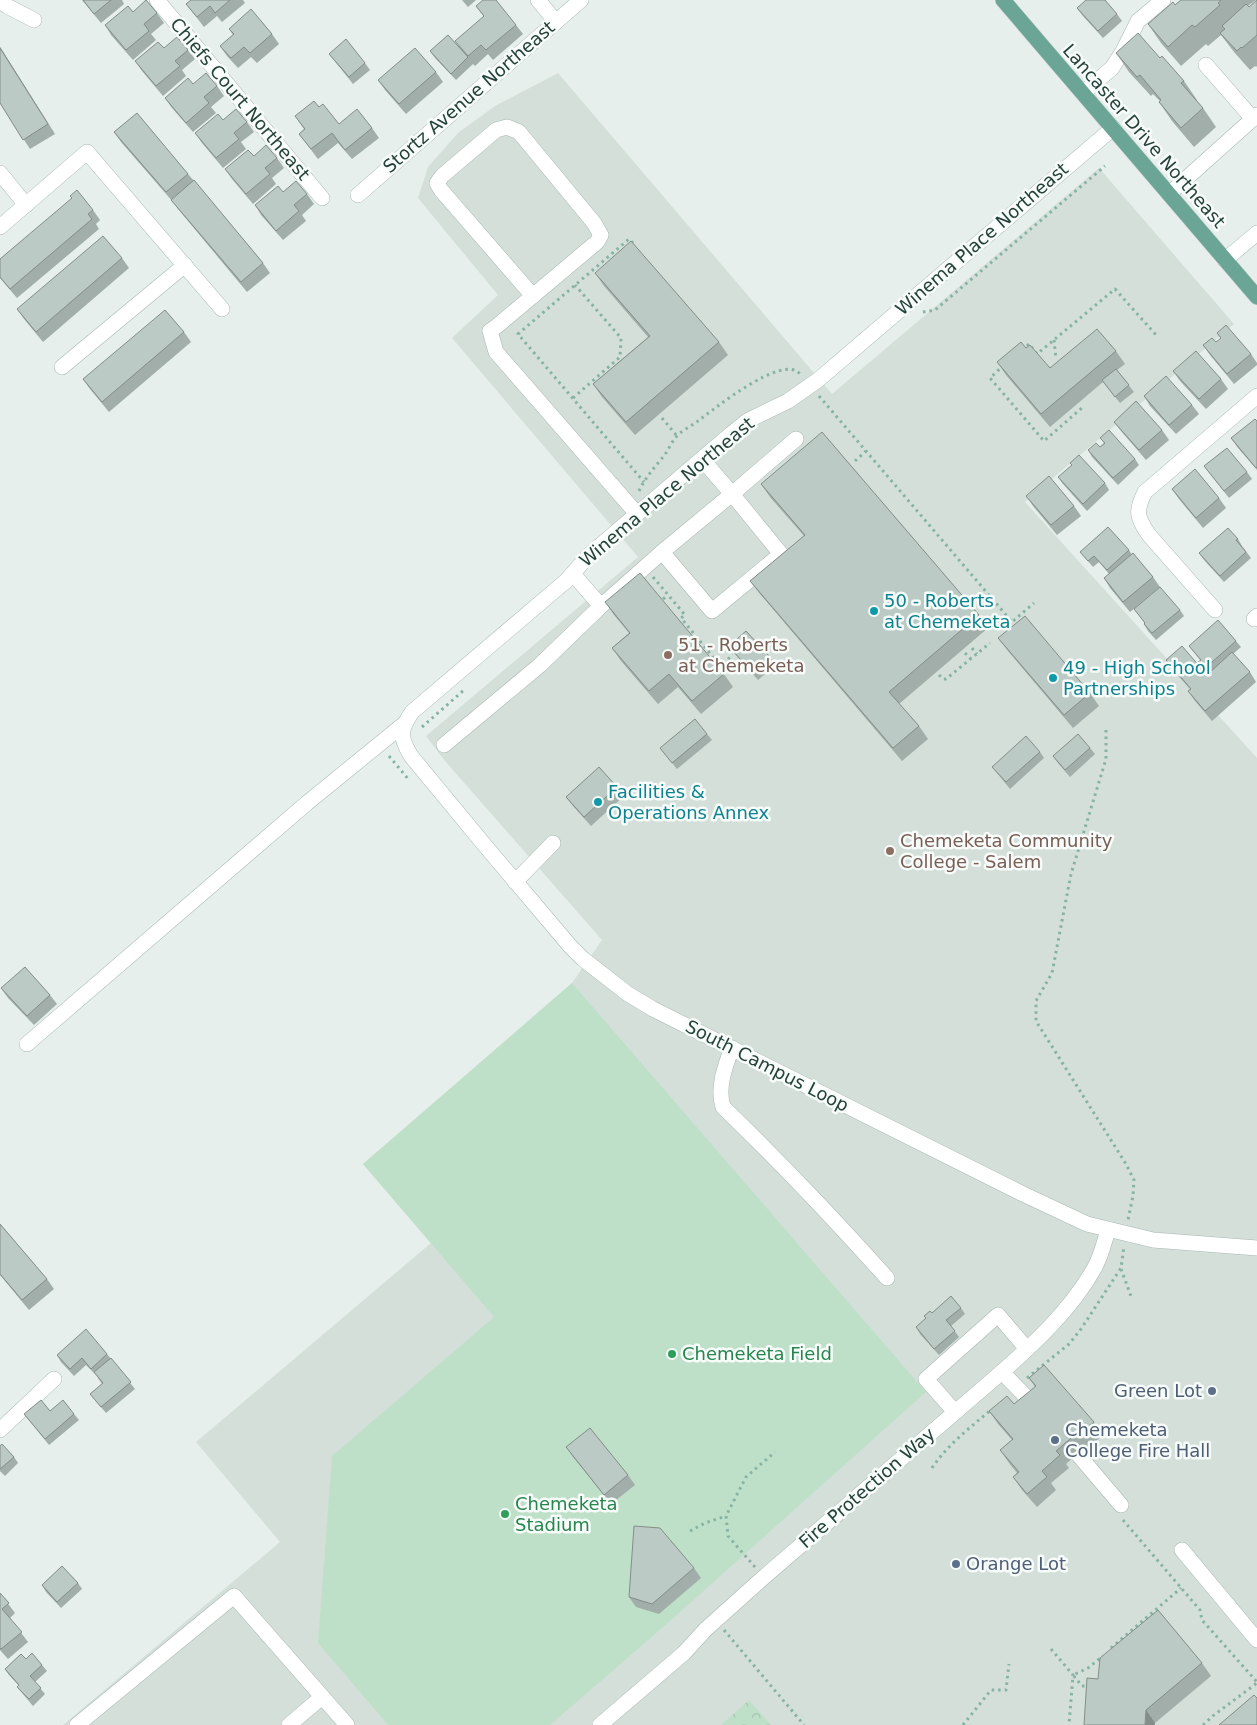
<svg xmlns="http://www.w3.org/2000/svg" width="1257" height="1725" font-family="'DejaVu Sans',sans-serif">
	<defs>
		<pattern id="park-crowns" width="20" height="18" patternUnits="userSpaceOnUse" patternTransform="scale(1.25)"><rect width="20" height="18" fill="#bfe0c8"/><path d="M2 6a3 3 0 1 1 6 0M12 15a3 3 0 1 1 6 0" fill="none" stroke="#a4c1ad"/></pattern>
	</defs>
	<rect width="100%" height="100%" fill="#e6efeb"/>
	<path fill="#d4dfda" d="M558 73 832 394 1099 168 1234 324 1025 502 1257 758V1725H63L280 1542 196 1442 431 1243 363 1164 572 983 602 940 445 761 426 736 638 557 452 338 498 295 418 198 428 167 458 133 495 106Z"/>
	<path fill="url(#park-crowns)" d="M749 1700 771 1725H721Z"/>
	<path fill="#bfe0c8" d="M572 983 926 1392 661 1629 550 1725H388L318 1643 332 1456 494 1317 363 1164Z"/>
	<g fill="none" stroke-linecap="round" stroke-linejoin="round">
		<defs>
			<g id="minor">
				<path d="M157 0 322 198"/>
				<path d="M538 0 556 22"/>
				<path d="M0 1 7 6 34 20"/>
				<path d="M1206 65 1253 119"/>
				<path d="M1083 93 1112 68 1123 51 1138 21 1163 0"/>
				<path d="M1113 128 818 380 788 401 747 421 731 434 589 555 566 581 553 592 412 712C400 730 399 736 411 756L482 842 570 946 583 959 628 994 653 1009 1021 1193 1087 1224 1153 1240 1257 1248"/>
				<path d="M0 173 26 205"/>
				<path d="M1169 194 1257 115"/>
				<path d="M358 195 581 0"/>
				<path d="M0 227 87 152 222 309"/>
				<path d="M1225 260 1257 233"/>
				<path d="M533 296 441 190 437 183 442 176 496 130 507 127 519 132 594 223 601 235 597 242 497 326 490 331 496 352 637 514"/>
				<path d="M62 367 185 265"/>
				<path d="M702 459 732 494 796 439"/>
				<path d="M732 494 781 554 712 611 662 552Z"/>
				<path d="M573 574 601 606 662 552"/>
				<path d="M1215 610 1149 535C1137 518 1135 511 1145 492L1257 396"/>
				<path d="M1254 619 1257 616"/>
				<path d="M444 745 540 665 601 606"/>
				<path d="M515 882 553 843"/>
				<path d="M27 1044 307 803 404 724"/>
				<path d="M732 1048C725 1066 717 1088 723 1107 780 1162 834 1219 887 1278"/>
				<path d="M1002 1372 1038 1409"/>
				<path d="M955 1412 926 1379 998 1315 1027 1349"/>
				<path d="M0 1430 54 1379"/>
				<path d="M1064 1438 1121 1505"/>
				<path d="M1182 1550 1257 1640"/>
				<path d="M77 1725 234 1596 347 1725"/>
				<path d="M289 1725 322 1697"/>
				<path d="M600 1725 684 1653 706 1629 764 1577 996 1377C1033 1345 1071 1310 1095 1267 1101 1256 1104 1243 1108 1230"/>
			</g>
			<path id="major" d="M1003 0 1257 297"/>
		</defs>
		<use href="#minor" stroke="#a8b8b2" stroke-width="16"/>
		<use href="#major" stroke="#c2cac8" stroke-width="16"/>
		<g stroke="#86b3a5" stroke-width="3" stroke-dasharray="2.5 4" stroke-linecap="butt">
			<path d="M633 243 629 239 518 334 644 482"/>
			<path d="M923 312 935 310 1105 166"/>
			<path d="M1054 340 1056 359"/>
			<path d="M1022 350 1029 344 1037 354 1115 289 1157 336"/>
			<path d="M1004 365 990 378 1044 441 1083 407"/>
			<path d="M819 396 1012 622 1034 603"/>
			<path d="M573 398 620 357 621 338 575 285"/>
			<path d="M662 418 677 436"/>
			<path d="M855 461 866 451"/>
			<path d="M639 491C645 478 654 468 663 457 668 451 671 443 676 437 681 431 691 426 698 421 714 409 783 353 800 374"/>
			<path d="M653 577 685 615 681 618 722 668 732 654"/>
			<path d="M663 599 668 595"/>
			<path d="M972 648 977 654"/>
			<path d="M965 653 971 659"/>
			<path d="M939 675 943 679H946L990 643"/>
			<path d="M422 727 464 690"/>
			<path d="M1106 730V759L1071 874 1052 973 1036 1001V1021L1126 1164 1134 1180 1133 1196 1128 1220"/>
			<path d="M389 756 409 780"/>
			<path d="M1121 1269 1132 1299"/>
			<path d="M1027 1378 1069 1344 1081 1329 1121 1268 1124 1246"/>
			<path d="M932 1468C948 1444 971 1427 992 1409"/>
			<path d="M1123 1520 1200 1610 1202 1620 1257 1682"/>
			<path d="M690 1531 705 1523 726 1516"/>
			<path d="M755 1567 728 1536 726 1516 746 1477 775 1452"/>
			<path d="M724 1630 804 1725"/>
			<path d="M1111 1648 1181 1588"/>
			<path d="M1051 1649 1073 1675 1069 1725"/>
			<path d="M1091 1686H1082L1073 1675 1088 1668 1103 1656"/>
			<path d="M963 1725 991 1690H1006L1009 1664"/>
			<path d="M1203 1725 1214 1715 1257 1683"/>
		</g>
		<use href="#minor" stroke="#fff" stroke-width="15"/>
		<use href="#major" stroke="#6aa596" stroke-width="15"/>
	</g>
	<g fill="#a1aea9">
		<path d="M82 0H122L124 4 101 23Z"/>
		<path d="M191 0H243L245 3 222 22 217 16 204 27 186 4Z"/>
		<path d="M462 0H476L468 7Z"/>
		<path d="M1181 0H1256L1248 6 1249 7 1257 0V66L1256 67 1255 66 1250 70 1234 52 1221 35 1208 46 1206 44 1181 66 1161 43 1148 24 1175 5Z"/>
		<path d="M476 6 516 25 523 34 493 60 488 54 475 66 471 62 473 64 456 80 435 58 430 51 462 50 455 41 484 17Z"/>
		<path d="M1077 8 1117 14 1122 21 1103 38 1082 15Z"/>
		<path d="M133 12 157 13 164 23 151 34 156 40 133 60 111 35 105 25Z"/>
		<path d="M229 29 272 34 279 44 257 63 251 57 238 68 227 56 220 46 233 35Z"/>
		<path d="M0 47 55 134 30 149 0 103Z"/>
		<path d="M164 48 188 50 195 59 182 70 186 76 163 96 142 71 135 61Z"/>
		<path d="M1116 53 1160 58 1184 81 1197 100H1196L1203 108 1216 127 1194 147 1172 121 1159 102 1160 101 1153 94 1151 96 1129 72Z"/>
		<path d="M329 54 365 63 370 70 353 84Z"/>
		<path d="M436 72 443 82 406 114 385 90 378 80Z"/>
		<path d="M193 84 217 86 224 96 211 107 216 113 193 132 172 108 165 98Z"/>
		<path d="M319 107 339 124 372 128 379 138 352 159 338 143 318 159 299 134 304 129 295 116Z"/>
		<path d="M223 120 247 122 254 132 241 142 246 149 223 168 202 143 195 133Z"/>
		<path d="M114 132 188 174 194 181 263 263 270 273 247 292 178 209 173 202 121 142Z"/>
		<path d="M254 156 277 158 284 168 272 178 276 184 253 204 232 179 225 169Z"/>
		<path d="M283 192 307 194 314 204 302 215 306 221 283 240 261 215 255 205Z"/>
		<path d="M93 210 100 220 96 224 99 229 17 298 0 278V259Z"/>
		<path d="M122 258 129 268 43 342 24 319 17 309Z"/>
		<path d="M595 273 719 342 728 355 635 435 602 397 593 384 648 337 604 286Z"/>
		<path d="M184 332 191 342 109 412 90 389 83 379Z"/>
		<path d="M1217 333 1251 354 1257 363V365L1234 384 1210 355 1203 345 1216 342 1221 339Z"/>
		<path d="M1026 348 1050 368 1116 351 1125 364 1117 370 1134 392 1120 403 1103 382 1050 427 1006 375 997 362Z"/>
		<path d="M1173 371 1221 379 1228 389 1206 409 1180 381Z"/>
		<path d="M1144 396 1192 405 1199 414 1176 434 1150 406Z"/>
		<path d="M1257 421V470L1238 448 1231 438Z"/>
		<path d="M1114 422 1162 430 1169 440 1146 460 1121 431Z"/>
		<path d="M1100 438 1135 459 1139 465 1118 485 1092 457 1088 450 1100 447 1104 443Z"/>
		<path d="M1204 466 1247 472 1252 479 1229 498Z"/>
		<path d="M1058 477 1105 483 1109 490 1087 511 1063 484Z"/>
		<path d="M761 484 979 615 988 628 899 704 919 726 928 739 902 761 760 594 750 581 804 536 770 497Z"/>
		<path d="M1172 489 1219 498 1226 508 1203 528 1179 499Z"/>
		<path d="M1026 496 1074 506 1081 516 1057 535 1033 506Z"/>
		<path d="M1238 539 1242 546 1251 558 1224 582 1204 560 1199 553Z"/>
		<path d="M1129 550 1132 555 1153 577 1160 587 1130 612 1110 588 1104 578 1109 574 1099 562 1093 567 1080 552Z"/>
		<path d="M605 602 724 674 733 687 701 714 678 687 658 704 621 661 612 648 629 633 614 615Z"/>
		<path d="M1134 609 1180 610 1184 616 1156 640 1148 631 1144 624 1145 623Z"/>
		<path d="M998 638 1090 693 1099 706 1073 728 1008 651Z"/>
		<path d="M1236 641 1241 647 1233 654 1250 672 1256 682 1212 721 1195 701 1188 691 1190 689 1173 670 1166 660 1207 675 1208 674 1198 662 1201 661 1189 646Z"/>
		<path d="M729 646 771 658 775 665 758 680 734 653Z"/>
		<path d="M707 734 712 740 677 769 660 748Z"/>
		<path d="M1090 748 1095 754 1070 777 1058 763 1053 756Z"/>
		<path d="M1040 752 1044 758 1010 789 997 773 992 767Z"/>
		<path d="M617 787 623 797 591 826 573 806 566 797Z"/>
		<path d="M1 988 50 995 57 1004 34 1025 8 998Z"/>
		<path d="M0 1224 47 1279 54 1289 29 1310 0 1275Z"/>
		<path d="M961 1308 965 1314 951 1326 959 1337 939 1355 920 1334 916 1327 932 1313Z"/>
		<path d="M107 1354 135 1389 106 1413 90 1394 102 1384 96 1375 86 1365 74 1376 61 1362 57 1355Z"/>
		<path d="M1029 1378 1094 1422 1103 1435 1088 1448 1086 1446 1066 1464 1069 1468 1051 1483 1056 1490 1037 1507 1022 1490 1013 1477 1017 1473 1009 1463 1000 1450 1012 1440 998 1424 989 1411 1014 1404 1035 1387Z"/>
		<path d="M50 1411 74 1414 79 1420 49 1445 24 1414Z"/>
		<path d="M0 1446 14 1457 18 1463 5 1476 0 1471Z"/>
		<path d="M566 1447 628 1475 635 1485 611 1504 573 1457Z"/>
		<path d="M694 1568 701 1578 659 1614 636 1607 629 1597Z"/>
		<path d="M78 1583 82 1589 61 1608 46 1592 42 1585Z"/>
		<path d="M0 1593 15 1613 10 1618 28 1642 8 1659 0 1650Z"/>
		<path d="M26 1659 42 1665 47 1671 35 1682 45 1694 33 1706 22 1693 17 1687 19 1686 9 1675 5 1669Z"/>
		<path d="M1202 1663 1211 1676 1155 1723 1098 1679Z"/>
	</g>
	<g fill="#838d89">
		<path d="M0 47 55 134 0 48Z"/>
		<path d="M1146 1710 1155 1723V1725H1145Z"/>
	</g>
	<g fill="#bbcac4" stroke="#838d89">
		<path d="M83 0H111L94 14Z"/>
		<path d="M146 0 157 13 144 24 149 31 126 50 105 25 128 6 133 12Z"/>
		<path d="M191 0H230L215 13 210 6 197 17 186 4Z"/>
		<path d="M483 0H496L516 25 486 50 481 45 468 56 455 41 484 16 476 6Z"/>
		<path d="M1086 0H1105L1117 14 1098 31 1077 8Z"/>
		<path d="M1181 0H1221L1218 3 1220 5 1195 27 1192 25 1168 47 1148 24 1173 2 1175 5Z"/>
		<path d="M1257 0V35L1242 48 1241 47 1237 51 1220 33 1225 29 1222 26 1246 4 1249 7Z"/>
		<path d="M251 9 272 34 250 53 244 47 231 58 220 46 234 34 229 29Z"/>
		<path d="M1138 33 1160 58 1162 56 1184 81 1181 83 1203 108 1181 128 1159 102 1161 100 1140 75 1137 77 1116 53Z"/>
		<path d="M448 35 468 57 451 74 430 51Z"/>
		<path d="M177 37 188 50 175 61 180 66 156 86 135 61 158 42 164 48Z"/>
		<path d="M346 39 365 63 349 77 329 54Z"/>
		<path d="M0 48 48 124 23 140 0 103Z"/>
		<path d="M415 48 436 72 399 104 378 80Z"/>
		<path d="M206 73 217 86 204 97 209 103 186 123 165 98 188 78 193 84Z"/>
		<path d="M314 101 319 107 323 104 339 124 357 109 372 128 345 150 332 133 311 149 299 134 305 129 295 116Z"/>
		<path d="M236 109 247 122 234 133 239 139 216 158 195 133 218 114 223 120Z"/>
		<path d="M137 113 188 174 166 192 114 132Z"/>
		<path d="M266 145 277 158 265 168 270 174 246 194 225 169 248 150 254 156Z"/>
		<path d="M194 180 263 263 241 282 171 200Z"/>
		<path d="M296 181 307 194 294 205 299 211 276 231 255 205 278 186 283 192Z"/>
		<path d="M77 190 93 210 88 214 92 219 10 289 0 277V259L72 198 70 196Z"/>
		<path d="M103 236 122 258 36 332 17 309Z"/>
		<path d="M631 241 719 342 626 422 593 384 650 336 595 273Z"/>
		<path d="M165 310 184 332 102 402 83 379Z"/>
		<path d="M1226 325 1251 354 1227 374 1203 345 1212 338 1216 342 1221 338 1217 333Z"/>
		<path d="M1097 329 1116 351 1041 414 997 362 1021 342 1026 348 1030 345 1050 368Z"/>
		<path d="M1196 351 1221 379 1199 399 1173 371Z"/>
		<path d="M1116 369 1129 385 1115 397 1102 380Z"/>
		<path d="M1166 376 1192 405 1169 425 1144 396Z"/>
		<path d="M1136 401 1162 430 1139 450 1114 422Z"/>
		<path d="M1255 419 1257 421V467L1256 468 1231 438Z"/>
		<path d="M1109 430 1135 459 1113 478 1088 450 1096 443 1100 447 1105 443 1100 438Z"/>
		<path d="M822 432 979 615 889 692 919 726 893 748 750 581 805 535 761 484Z"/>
		<path d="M1227 448 1247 472 1224 491 1204 466Z"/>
		<path d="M1079 455 1105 483 1083 504 1058 477 1072 465 1070 463Z"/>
		<path d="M1195 469 1219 498 1196 518 1172 489Z"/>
		<path d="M1049 476 1074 506 1051 525 1026 496Z"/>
		<path d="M1108 527 1129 550 1107 570 1094 556 1088 561 1080 552Z"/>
		<path d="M1228 528 1238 539 1236 540 1246 552 1220 576 1199 553Z"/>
		<path d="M1133 553 1153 577 1123 602 1104 578Z"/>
		<path d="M640 573 724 674 692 701 669 674 649 691 612 648 630 633 605 602Z"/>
		<path d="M1160 587 1180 610 1152 633 1144 624 1145 623 1134 609Z"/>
		<path d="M1025 616 1090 693 1064 715 998 638Z"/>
		<path d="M1218 620 1236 641 1204 669 1198 662 1201 660 1189 646Z"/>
		<path d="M746 631 771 658 753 674 729 646Z"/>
		<path d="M1182 646 1207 675 1232 652 1250 672 1205 711 1188 691 1191 689 1166 660Z"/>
		<path d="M695 719 707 734 672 763 660 748Z"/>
		<path d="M1078 734 1090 748 1065 770 1053 756Z"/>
		<path d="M1026 736 1040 752 1006 782 992 767Z"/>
		<path d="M599 767 617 787 584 817 566 797Z"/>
		<path d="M25 967 50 995 27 1016 1 988Z"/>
		<path d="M0 1224 47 1279 22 1300 0 1274Z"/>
		<path d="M951 1296 961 1308 946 1320 955 1331 934 1349 916 1327 926 1318 924 1316 930 1311 932 1313Z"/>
		<path d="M86 1329 107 1354 91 1369 82 1358 70 1369 57 1355Z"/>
		<path d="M111 1358 131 1382 101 1407 90 1394 103 1383 94 1372Z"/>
		<path d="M1044 1365 1094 1422 1079 1435 1077 1433 1056 1451 1060 1455 1042 1471 1047 1477 1027 1494 1013 1477 1019 1472 1000 1450 1013 1439 989 1411 1007 1396 1014 1404 1036 1386 1029 1378Z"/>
		<path d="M41 1400 50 1411 63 1400 74 1414 45 1439 24 1414Z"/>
		<path d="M590 1428 628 1475 604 1495 566 1447Z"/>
		<path d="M2 1444 14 1457 0 1469V1446Z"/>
		<path d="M634 1526 660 1528 694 1568 652 1604 629 1597Z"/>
		<path d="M62 1566 78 1583 57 1602 42 1585Z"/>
		<path d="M0 1593 9 1603 2 1609 22 1632 1 1649 0 1648Z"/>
		<path d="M1158 1610 1202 1663 1146 1710 1145 1725H1084L1087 1678 1098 1679 1100 1658Z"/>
		<path d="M32 1653 42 1665 30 1676 41 1688 29 1699 17 1687 19 1685 5 1669 21 1654 26 1659Z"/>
		<path d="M1254 1695 1257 1698V1725H1219Z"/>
	</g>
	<g fill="#0f9aa8" stroke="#f7fbf9" stroke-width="2">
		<circle cx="874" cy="611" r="5"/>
		<circle cx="1053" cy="678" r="5"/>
		<circle cx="598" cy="802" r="5"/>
	</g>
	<g fill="#8d6e63" stroke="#f7fbf9" stroke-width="2">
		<circle cx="668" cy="655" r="5"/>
		<circle cx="890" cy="851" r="5"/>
	</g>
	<g fill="#2e9e5b" stroke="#f7fbf9" stroke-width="2">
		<circle cx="672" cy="1354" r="5"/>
		<circle cx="505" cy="1514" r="5"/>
	</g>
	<g fill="#5c6f8a" stroke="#f7fbf9" stroke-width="2">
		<circle cx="1212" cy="1391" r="5"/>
		<circle cx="1055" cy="1440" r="5"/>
		<circle cx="956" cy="1564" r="5"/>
	</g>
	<g text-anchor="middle" stroke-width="5" stroke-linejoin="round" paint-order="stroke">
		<g font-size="18" fill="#24423a" stroke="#f7fbf9">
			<text transform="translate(469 97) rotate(-41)" y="6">Stortz Avenue Northeast</text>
			<text transform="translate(240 99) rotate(50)" y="6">Chiefs Court Northeast</text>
			<text transform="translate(1144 136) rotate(49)" y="6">Lancaster Drive Northeast</text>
			<text transform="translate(982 239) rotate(-41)" y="6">Winema Place Northeast</text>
			<text transform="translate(667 492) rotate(-40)" y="6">Winema Place Northeast</text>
			<text transform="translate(767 1066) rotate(27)" y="6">South Campus Loop</text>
			<text transform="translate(867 1488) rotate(-41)" y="6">Fire Protection Way</text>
		</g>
		<g font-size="18" fill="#0d838f" stroke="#f7fbf9" text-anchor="start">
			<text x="884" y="607">50 - Roberts<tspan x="884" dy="21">at Chemeketa</tspan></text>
			<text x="1063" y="674">49 - High School<tspan x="1063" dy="21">Partnerships</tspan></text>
			<text x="608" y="798">Facilities &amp;<tspan x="608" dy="21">Operations Annex</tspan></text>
		</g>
		<g font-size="18" fill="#785e54" stroke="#f7fbf9" text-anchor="start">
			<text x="678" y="651">51 - Roberts<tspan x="678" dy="21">at Chemeketa</tspan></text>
			<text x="900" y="847">Chemeketa Community<tspan x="900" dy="21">College - Salem</tspan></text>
		</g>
		<g font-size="18" fill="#27864d" stroke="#f7fbf9" text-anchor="start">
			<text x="682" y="1360">Chemeketa Field</text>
			<text x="515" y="1510">Chemeketa<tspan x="515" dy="21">Stadium</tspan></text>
		</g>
		<g font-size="18" fill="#4e5e75" stroke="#f7fbf9" text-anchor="start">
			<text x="1202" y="1397" text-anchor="end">Green Lot</text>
			<text x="1065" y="1436">Chemeketa<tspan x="1065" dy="21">College Fire Hall</tspan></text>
			<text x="966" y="1570">Orange Lot</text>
		</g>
	</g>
</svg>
